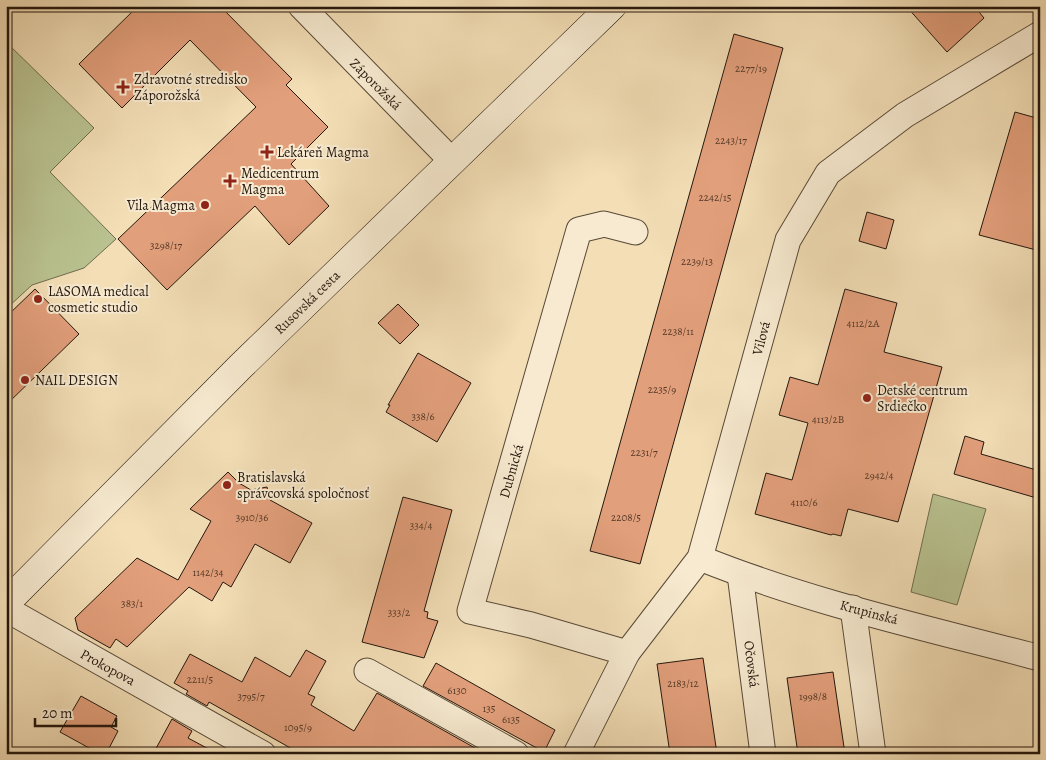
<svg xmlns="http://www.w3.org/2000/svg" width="1046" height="760" font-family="Alegreya,serif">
	<rect width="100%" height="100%" fill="#f3deb6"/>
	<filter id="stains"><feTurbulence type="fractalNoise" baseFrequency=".004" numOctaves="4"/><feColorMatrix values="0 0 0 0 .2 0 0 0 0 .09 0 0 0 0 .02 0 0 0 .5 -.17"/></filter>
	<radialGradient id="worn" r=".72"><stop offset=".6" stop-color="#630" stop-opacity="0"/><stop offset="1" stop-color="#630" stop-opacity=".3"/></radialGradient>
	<g fill="#b9c290" stroke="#6e6c4e">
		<path d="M6 42 94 128 50 172 116 239 84 268 32 285 6 309Z"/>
		<path d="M933 494 986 509 957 605 911 592Z"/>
	</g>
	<g fill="#e29f7b" stroke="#24170d">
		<path d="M138 6H220L292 79 286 85 328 127 291 164 329 206 289 245 255 206 167 290 118 239 256 107 190 40 122 108 79 64Z"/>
		<path d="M906 6H974L984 18 947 52Z"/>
		<path d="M734 34 783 48 640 564 590 551Z"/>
		<path d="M1015 112 1040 119V251L979 235Z"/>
		<path d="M867 212 894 220 886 249 859 241Z"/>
		<path d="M35 289 79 334 6 405V317Z"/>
		<path d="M845 289 897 303 884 352 942 367 898 522 848 509 841 536 833 534 831 535 755 514 766 473 792 480 808 423 779 415 790 377 818 385Z"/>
		<path d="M398 304 419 325 400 344 378 323Z"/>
		<path d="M418 353 471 383 437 442 386 412 390 405H388Z"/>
		<path d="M965 436 984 442 981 454 1040 471V499L954 474Z"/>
		<path d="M228 472 239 483 251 490 267 487 270 500 312 523 290 563 255 544 231 587 223 582 212 601 189 587 127 647 116 639 110 648 78 630 75 618 137 558 178 580 211 521 190 509Z"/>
		<path d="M403 497 452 510 424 611 428 612 427 618 438 621 424 658 362 642Z"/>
		<path d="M306 650 326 661 308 694 315 697 311 705 354 731 377 693 475 748 472 754H301L209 702 207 706 186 694 188 691 174 683 190 654 242 682 255 657 290 677Z"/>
		<path d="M703 658 717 754H670L657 664Z"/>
		<path d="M436 663 555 730 544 752 423 686Z"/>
		<path d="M833 672 845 754H798L787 678Z"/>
		<path d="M81 696 117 716 111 727 118 731 106 754H100L60 732Z"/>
		<path d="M172 719 192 731 188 738 218 754H153Z"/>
	</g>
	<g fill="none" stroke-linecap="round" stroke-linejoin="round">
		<defs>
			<g id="street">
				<path d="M301 6 452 161"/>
				<path d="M700 558C809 602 926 628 1040 658"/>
				<path d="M740 574 763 754"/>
				<path d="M853 608 873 754"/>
				<path d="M6 609 263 754"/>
				<path d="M627 653 531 625 470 611 579 230 604 224 635 232"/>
				<path d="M367 671 516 754"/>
				<path d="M576 754 627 653 700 558 788 240 828 173 905 115 1040 34"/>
			</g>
			<path id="secondary" d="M6 603 241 366 612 6"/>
		</defs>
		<use href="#street" stroke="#584937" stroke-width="27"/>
		<use href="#secondary" stroke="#24170d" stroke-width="29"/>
		<use href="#street" stroke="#f7ead0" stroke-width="25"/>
		<use href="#secondary" stroke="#f7ead0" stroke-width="28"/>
	</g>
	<g fill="#8f2418" stroke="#f7ead0" stroke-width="2">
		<path d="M120.5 79.5h5v5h5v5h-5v5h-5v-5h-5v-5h5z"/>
		<path d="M264.5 144.5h5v5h5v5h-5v5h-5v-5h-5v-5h5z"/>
		<path d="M227.5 173.5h5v5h5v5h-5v5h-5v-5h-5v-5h5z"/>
		<circle cx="205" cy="205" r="5"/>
		<circle cx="38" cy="299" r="5"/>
		<circle cx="25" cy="380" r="5"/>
		<circle cx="867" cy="398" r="5"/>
		<circle cx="227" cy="485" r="5"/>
	</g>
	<g text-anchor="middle" stroke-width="4" stroke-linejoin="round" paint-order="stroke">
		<g font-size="11" fill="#543928">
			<text x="751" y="72">2277/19</text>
			<text x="731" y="144">2243/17</text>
			<text x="715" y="201">2242/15</text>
			<text x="166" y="249">3298/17</text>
			<text x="697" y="265">2239/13</text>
			<text x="863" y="327">4112/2A</text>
			<text x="678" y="335">2238/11</text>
			<text x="662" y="393">2235/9</text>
			<text x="423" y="420">338/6</text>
			<text x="828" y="423">4113/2B</text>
			<text x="644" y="456">2231/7</text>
			<text x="879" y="479">2942/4</text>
			<text x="804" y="506">4110/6</text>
			<text x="252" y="521">3910/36</text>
			<text x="626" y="521">2208/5</text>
			<text x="421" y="529">334/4</text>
			<text x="208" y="576">1142/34</text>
			<text x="132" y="607">383/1</text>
			<text x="399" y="616">333/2</text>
			<text x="200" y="683">2211/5</text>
			<text x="683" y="687">2183/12</text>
			<text x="457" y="694">6130</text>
			<text x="251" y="700">3795/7</text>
			<text x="813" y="700">1998/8</text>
			<text x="489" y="712">135</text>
			<text x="511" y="723">6135</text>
			<text x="298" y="731">1095/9</text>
		</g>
		<g font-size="14" fill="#24170d" stroke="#f7ead0" text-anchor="start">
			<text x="134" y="84">Zdravotné stredisko<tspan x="134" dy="16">Záporožská</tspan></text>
			<text x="277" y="157">Lekáreň Magma</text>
			<text x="241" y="178">Medicentrum<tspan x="241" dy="16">Magma</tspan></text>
			<text x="195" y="210" text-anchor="end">Vila Magma</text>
			<text x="48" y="296">LASOMA medical<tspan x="48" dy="16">cosmetic studio</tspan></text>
			<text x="35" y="385">NAIL DESIGN</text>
			<text x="877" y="395">Detské centrum<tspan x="877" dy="16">Srdiečko</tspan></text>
			<text x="237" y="482">Bratislavská<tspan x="237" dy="16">správcovská spoločnosť</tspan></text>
		</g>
		<g font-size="14" fill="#24170d" stroke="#f7ead0">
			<text transform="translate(376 84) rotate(45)" y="5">Záporožská</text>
			<text transform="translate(307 302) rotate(-44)" y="5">Rusovská cesta</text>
			<text transform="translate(761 338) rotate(-75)" y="5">Vilová</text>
			<text transform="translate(511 471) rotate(-74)" y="5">Dubnická</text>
			<text transform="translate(869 612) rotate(15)" y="5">Krupinská</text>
			<text transform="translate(752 664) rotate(83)" y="5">Očovská</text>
			<text transform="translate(108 667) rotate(29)" y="5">Prokopova</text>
		</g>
	</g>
	<rect width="1046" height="760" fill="none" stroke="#f3deb6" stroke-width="25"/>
	<rect x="8" y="8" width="1031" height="745" fill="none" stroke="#24170d" stroke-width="2.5"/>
	<rect x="12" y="12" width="1021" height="735" fill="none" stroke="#24170d"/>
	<path d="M35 718v8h81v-8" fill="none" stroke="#24170d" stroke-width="2.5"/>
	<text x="42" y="718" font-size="15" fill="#24170d" stroke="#f7ead0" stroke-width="4" paint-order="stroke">20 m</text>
	<rect width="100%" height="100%" filter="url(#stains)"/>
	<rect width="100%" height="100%" fill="url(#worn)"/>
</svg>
